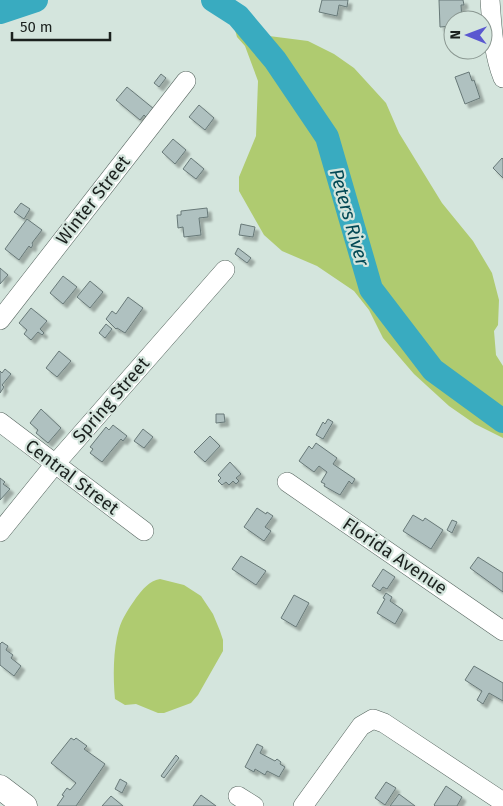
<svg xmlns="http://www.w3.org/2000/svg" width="503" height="806" font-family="'Fira Sans',sans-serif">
	<defs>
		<filter id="shadow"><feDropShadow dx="4" dy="4" stdDeviation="1" flood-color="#0004"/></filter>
	</defs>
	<rect width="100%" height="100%" fill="#d4e5dd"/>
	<g fill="#afcb70">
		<path d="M236 22H241L248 23 269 36 308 41 334 54 354 68 386 103 399 133 442 203 473 241 492 273 499 300 498 325 494 331 496 355 503 366V438L475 424 449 406 414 374 383 338 369 310 354 291 317 266 282 251 264 235 239 191V177L256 136 258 81 245 46 237 37 235 30Z"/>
		<path d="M160 579 184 585 201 596 213 614 220 631 223 640V651L198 695 191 703 164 713H158L136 704 125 705 115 699C113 677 113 650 119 629 122 618 130 607 136 598 143 589 149 581 160 579Z"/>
	</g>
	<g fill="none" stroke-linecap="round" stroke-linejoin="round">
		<g stroke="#39abc0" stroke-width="24">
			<path d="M213 0 238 16 275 60 327 137 371 289 433 370 503 421"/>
			<path d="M0 12 36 0"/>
		</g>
	</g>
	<g fill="#afc1c0" stroke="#687978" filter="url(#shadow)">
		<path d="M322 0H348L347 7 339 5 337 16 319 12Z"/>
		<path d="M439 0H463L464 5H461L462 20H453V26L440 27Z"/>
		<path d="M469 72 472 81 474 80 480 98 465 104 455 77Z"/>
		<path d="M161 74 166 78 159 87 154 83Z"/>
		<path d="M127 87 154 109 147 118 144 115 140 120 116 100Z"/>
		<path d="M199 105 214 118 205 130 189 117Z"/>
		<path d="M173 139 186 150 175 164 162 152Z"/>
		<path d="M191 158 204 169 196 179 183 169Z"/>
		<path d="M502 158 503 159V178L493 168Z"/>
		<path d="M21 203 30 209 24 219 14 212Z"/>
		<path d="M207 208 208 217 199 218 201 235 184 237 183 227 178 228 177 215H181V211Z"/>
		<path d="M27 219 42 230 32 243 33 245 31 248 29 246 19 260 5 249Z"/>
		<path d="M241 224 255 227 253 237 239 235Z"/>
		<path d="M238 248 251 258 247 263 235 254Z"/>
		<path d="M0 268 8 275 0 284Z"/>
		<path d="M63 276 77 287 63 304 50 293Z"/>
		<path d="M90 281 103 292 90 308 77 297Z"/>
		<path d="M128 297 143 308 125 333 117 328 116 329 106 319 112 311 116 314Z"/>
		<path d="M31 308 47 321 40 329 44 333 42 335 38 332 31 340 24 334 27 330 19 323Z"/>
		<path d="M106 324 112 329 105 338 99 333Z"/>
		<path d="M59 351 71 361 57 377 46 368Z"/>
		<path d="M5 369 11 374 2 385 4 387 0 393V371L2 373Z"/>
		<path d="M41 409 61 428 48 443 36 433 38 430 30 423Z"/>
		<path d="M216 414H224L225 422 216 423Z"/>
		<path d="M328 419 333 422 323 439 316 435 323 422 325 424Z"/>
		<path d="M113 425 127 436 123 441 121 439 102 462 90 453 93 449 90 447 106 427 109 430Z"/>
		<path d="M143 429 153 437 144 448 134 441Z"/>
		<path d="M210 436 220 446 205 462 194 452Z"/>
		<path d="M316 443 337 458 333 464 355 479 352 484 349 481 340 495 324 486 325 484 321 482 327 472 319 466 314 472 299 461 309 446 312 449Z"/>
		<path d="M230 462 241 474 236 478 239 481 236 484 233 481 229 485 226 482 222 485 218 481 221 478 218 475Z"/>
		<path d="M0 478 5 482 3 484 10 489 0 500Z"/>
		<path d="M257 508 266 514 267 512 273 516 265 527 271 531 264 541 244 527Z"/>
		<path d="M413 515 423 521 425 518 443 530 431 549 403 531Z"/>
		<path d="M452 520 457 522 452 533 447 530Z"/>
		<path d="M241 556 266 571 256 585 232 569Z"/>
		<path d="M478 557 503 573V592L470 568Z"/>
		<path d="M383 569 395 577 387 589 383 587 380 591 372 586Z"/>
		<path d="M386 593 392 597 390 601 403 610 395 624 377 613 385 599 383 598Z"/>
		<path d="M294 595 309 603 296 627 281 618Z"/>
		<path d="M2 642 8 646 6 650 13 655 11 658 21 666 14 676 0 665V644Z"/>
		<path d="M474 666 503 683V701L489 693 483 704 477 700 482 691 465 680Z"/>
		<path d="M71 738 74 740 76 738 87 746 84 749 105 764 76 806H57L64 796 62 795 67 788 70 790 76 783 51 763Z"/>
		<path d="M257 744 263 747 260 753 275 761 277 759 281 762 280 764 285 767 279 777 267 771 265 775 255 769 254 772 245 767Z"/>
		<path d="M176 755 179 758 164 778 161 776Z"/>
		<path d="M120 779 127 783 122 793 115 789Z"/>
		<path d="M386 782 396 788 385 805 375 798Z"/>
		<path d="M446 786 462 797 457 806H435L434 805Z"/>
		<path d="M399 794 415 806H390Z"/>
		<path d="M201 795 216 806H193Z"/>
		<path d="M111 796 123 806H102Z"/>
	</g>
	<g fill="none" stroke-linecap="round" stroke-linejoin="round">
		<defs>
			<g id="minor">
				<path d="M490 0C492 26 493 53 503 78"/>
				<path d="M0 320 186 81"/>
				<path d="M0 422 144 531"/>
				<path d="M287 482 503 631"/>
				<path d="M0 532 55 464 225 270"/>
				<path d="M238 796 254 806"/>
				<path d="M303 806 361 726 373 719 384 723 503 802"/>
			</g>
			<path id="major" d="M0 787 25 806"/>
		</defs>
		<use href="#minor" stroke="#56655f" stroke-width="20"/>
		<use href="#major" stroke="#56655f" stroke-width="25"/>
		<use href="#minor" stroke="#fff" stroke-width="19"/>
		<use href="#major" stroke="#fff" stroke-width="24"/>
	</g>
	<g text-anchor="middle" stroke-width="4.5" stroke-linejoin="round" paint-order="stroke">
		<g font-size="18" fill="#1b211e" stroke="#d4e5dd">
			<text transform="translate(93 200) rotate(-52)" y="6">Winter Street</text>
			<text transform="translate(111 400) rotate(-49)" y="6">Spring Street</text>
			<text transform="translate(72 477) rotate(37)" y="6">Central Street</text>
			<text transform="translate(395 556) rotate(34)" y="6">Florida Avenue</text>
		</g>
		<g font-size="19" font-style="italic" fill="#034955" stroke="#d4e5dd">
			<text transform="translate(350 217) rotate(74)" y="7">Peters River</text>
		</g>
	</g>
	<g transform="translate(468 35) rotate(271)"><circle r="24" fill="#d4e5dd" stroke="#8a9791"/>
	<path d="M0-4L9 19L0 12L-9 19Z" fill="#5a58d0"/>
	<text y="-8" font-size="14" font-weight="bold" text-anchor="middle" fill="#1b211e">N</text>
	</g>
	<path d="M12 32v8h98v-8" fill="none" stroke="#1b211e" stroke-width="2.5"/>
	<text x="20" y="32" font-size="15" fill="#1b211e" stroke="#d4e5dd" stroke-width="4" paint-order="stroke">50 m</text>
</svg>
